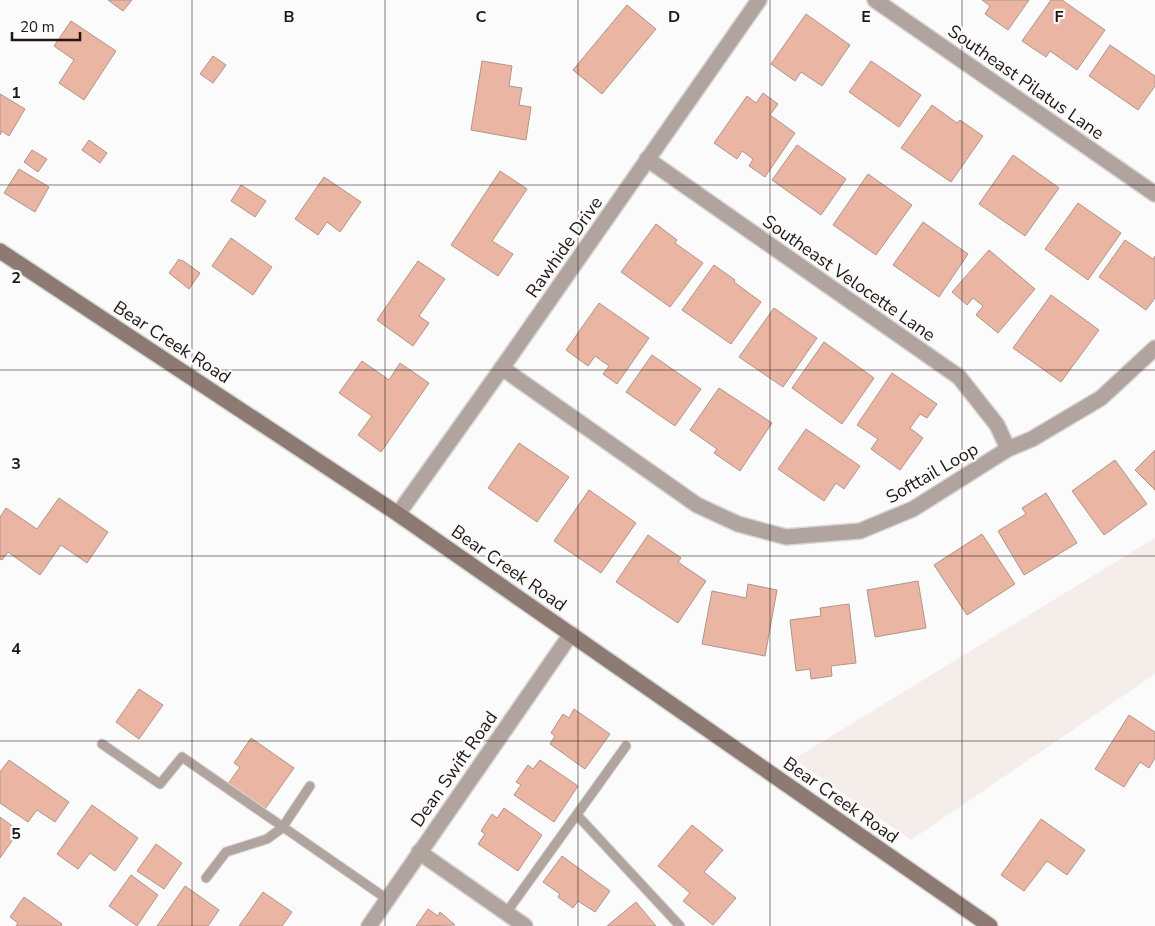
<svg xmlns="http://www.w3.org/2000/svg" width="1155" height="926" font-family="'Nunito Sans',sans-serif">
	<rect width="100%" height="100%" fill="#fbfbfb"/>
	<path fill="#f5edea" d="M1155 538V674L911 840 794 759Z"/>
	<g fill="#eab5a2" stroke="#b1948a">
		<path d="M108 0H132L123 11Z"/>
		<path d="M982 0H1029L1008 30 985 14 990 6Z"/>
		<path d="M1051 0H1062L1105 30 1077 70 1050 51 1046 57 1022 41Z"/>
		<path d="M627 5 656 29 602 94 573 70Z"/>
		<path d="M806 14 850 45 822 86 801 72 795 81 771 64Z"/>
		<path d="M71 21 116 51 84 100 59 83 74 60 54 46Z"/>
		<path d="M1110 45 1155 76V86L1138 110 1089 76Z"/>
		<path d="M213 56 226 65 213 83 200 74Z"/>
		<path d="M482 61 512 66 509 86 522 88 519 105 531 107 526 140 471 130Z"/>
		<path d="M871 61 921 95 899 127 849 92Z"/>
		<path d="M763 93 778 104 770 115 795 133 765 177 749 166 753 159 742 151 737 159 714 143 747 96 756 103Z"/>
		<path d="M0 94 25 109 9 136 2 131 0 135Z"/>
		<path d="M932 105 957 123 960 120 983 136 951 182 901 148Z"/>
		<path d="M89 140 107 153 100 163 82 150Z"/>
		<path d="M797 145 846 179 821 215 772 180Z"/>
		<path d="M32 150 47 159 38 172 24 162Z"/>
		<path d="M1013 155 1059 188 1025 236 979 204Z"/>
		<path d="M19 169 49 187 35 212 4 193Z"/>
		<path d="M500 171 527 189 492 241 513 254 498 276 451 245Z"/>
		<path d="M868 174 912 205 876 255 833 225Z"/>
		<path d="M324 177 361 202 340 232 327 222 318 235 295 219Z"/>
		<path d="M241 185 266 201 255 217 231 201Z"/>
		<path d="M1078 203 1121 233 1088 280 1045 249Z"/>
		<path d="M923 222 968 254 939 297 893 265Z"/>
		<path d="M656 224 677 240 675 243 703 263 670 307 621 272Z"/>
		<path d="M231 238 272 267 253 295 212 266Z"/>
		<path d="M1125 240 1153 259 1155 256V298L1146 310 1099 277Z"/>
		<path d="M989 250 1035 289 998 333 976 315 983 306 973 298 967 305 952 292Z"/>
		<path d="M179 259 181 261 182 260 200 273 189 289 169 273Z"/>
		<path d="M418 261 445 279 419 316 429 323 413 346 377 320Z"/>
		<path d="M714 265 735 280 734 282 761 302 731 344 682 310Z"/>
		<path d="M1051 295 1099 330 1061 382 1013 348Z"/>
		<path d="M599 303 649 338 617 384 603 374 609 366 595 356 588 366 566 350Z"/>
		<path d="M774 308 817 338 783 387 739 357Z"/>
		<path d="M824 342 874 378 842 424 792 388Z"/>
		<path d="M652 355 701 389 675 426 626 392Z"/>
		<path d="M362 361 389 380 400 363 429 383 381 452 358 435 372 416 339 393Z"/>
		<path d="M892 373 937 404 927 418 920 414 910 428 923 438 900 470 871 449 878 439 857 425Z"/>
		<path d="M719 388 772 423 740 471 714 453 717 449 690 430Z"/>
		<path d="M806 429 860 466 844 489 836 483 824 501 778 469Z"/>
		<path d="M519 443 569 477 537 522 488 488Z"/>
		<path d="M1155 450V490L1135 470Z"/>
		<path d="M1115 460 1147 504 1104 535 1072 491Z"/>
		<path d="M589 490 636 523 601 573 554 541Z"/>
		<path d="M1046 493 1077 543 1024 575 998 531 1026 514 1022 508Z"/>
		<path d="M59 498 108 532 87 563 61 545 40 575 8 552 2 560 0 559V517L6 508 37 529Z"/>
		<path d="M982 534 1015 584 967 615 934 565Z"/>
		<path d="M648 535 681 558 678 562 706 581 678 623 616 582Z"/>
		<path d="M918 581 926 628 875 637 867 590Z"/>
		<path d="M748 584 777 590 765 656 702 644 712 591 746 598Z"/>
		<path d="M849 604 856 663 831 666 832 676 811 679 810 669 796 671 790 620 821 616 820 608Z"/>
		<path d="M139 689 163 705 139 739 116 722Z"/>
		<path d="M574 709 610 734 585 769 550 744 555 736 551 733 563 714 569 718Z"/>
		<path d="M1129 715 1155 732V758L1149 768 1140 762 1124 787 1095 769Z"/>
		<path d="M251 738 294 768 265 809 228 784 240 767 234 763Z"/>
		<path d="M9 760 69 802 55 822 37 810 28 822 0 803V772Z"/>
		<path d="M540 760 578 786 554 822 514 795 521 785 516 782 528 765 533 769Z"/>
		<path d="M92 805 138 838 115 871 90 853 78 869 57 854Z"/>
		<path d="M504 808 542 835 518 871 478 844 485 834 481 831 492 814 497 818Z"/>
		<path d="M0 817 19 831 0 858Z"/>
		<path d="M1041 819 1085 850 1067 875 1047 861 1024 891 1001 875Z"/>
		<path d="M692 825 723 850 704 872 736 898 713 925 683 901 690 893 658 866Z"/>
		<path d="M156 844 182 863 164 889 137 871Z"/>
		<path d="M562 856 610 891 595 912 578 901 573 908 558 897 560 894 543 882Z"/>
		<path d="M131 875 158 895 137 926 109 906Z"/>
		<path d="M185 886 219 910 208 926H157Z"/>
		<path d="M263 892 292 912 282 926H239Z"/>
		<path d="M24 897 62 924 61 926H16L18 923 10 917Z"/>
		<path d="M636 902 656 926H607Z"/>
		<path d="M428 909 438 916 440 912 455 925 416 926Z"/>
	</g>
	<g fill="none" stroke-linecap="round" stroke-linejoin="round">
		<defs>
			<g id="lane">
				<path d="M102 744 160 784 182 757 387 899"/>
				<path d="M577 815 680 926"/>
				<path d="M206 878 226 852 267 839 282 828 310 786"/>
				<path d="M506 913 626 746"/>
			</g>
			<g id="street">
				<path d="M875 0 1155 194"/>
				<path d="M647 159 959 377 997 425 1008 449"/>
				<path d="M502 368 697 505 738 524 786 537 860 531 913 509 1008 449 1032 439 1101 398 1155 348"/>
				<path d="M398 514 502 368 759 0"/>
				<path d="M419 852 525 926"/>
				<path d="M369 926 571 634"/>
			</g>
			<path id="secondary" d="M0 251 398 514 990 926"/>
		</defs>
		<use href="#lane" stroke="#d8d7d6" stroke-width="11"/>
		<use href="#street" stroke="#d8d7d6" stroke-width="18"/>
		<use href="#secondary" stroke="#d8d7d6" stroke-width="18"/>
		<use href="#lane" stroke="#b1a49f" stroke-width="9"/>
		<use href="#street" stroke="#b1a49f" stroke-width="15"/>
		<use href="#secondary" stroke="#8d7a73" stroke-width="15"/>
	</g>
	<path fill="none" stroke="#221713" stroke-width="1" stroke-opacity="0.55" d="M192 0V926M385 0V926M578 0V926M770 0V926M962 0V926M0 185H1155M0 370H1155M0 556H1155M0 741H1155"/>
	<g text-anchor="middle" stroke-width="4.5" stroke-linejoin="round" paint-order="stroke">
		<g font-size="18" fill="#221713" stroke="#fbfbfb">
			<text transform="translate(1026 82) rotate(35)" y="6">Southeast Pilatus Lane</text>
			<text transform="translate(564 247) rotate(-55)" y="6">Rawhide Drive</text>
			<text transform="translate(849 278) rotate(35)" y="6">Southeast Velocette Lane</text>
			<text transform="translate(172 342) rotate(33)" y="6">Bear Creek Road</text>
			<text transform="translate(932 473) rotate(-30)" y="6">Softtail Loop</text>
			<text transform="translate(509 568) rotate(35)" y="6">Bear Creek Road</text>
			<text transform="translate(454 769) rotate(-55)" y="6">Dean Swift Road</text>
			<text transform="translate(841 800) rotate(35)" y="6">Bear Creek Road</text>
		</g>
	</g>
	<g font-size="16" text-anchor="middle" font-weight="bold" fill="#221713" stroke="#fbfbfb" stroke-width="4.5" stroke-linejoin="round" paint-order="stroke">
		<text x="289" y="22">B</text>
		<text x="481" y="22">C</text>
		<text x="674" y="22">D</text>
		<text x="866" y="22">E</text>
		<text x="1059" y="22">F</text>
		<text x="16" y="98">1</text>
		<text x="16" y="283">2</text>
		<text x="16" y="469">3</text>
		<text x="16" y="654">4</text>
		<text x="16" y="839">5</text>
	</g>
	<path d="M12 32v8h68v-8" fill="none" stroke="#221713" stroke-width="2.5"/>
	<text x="20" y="32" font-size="15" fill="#221713" stroke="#fbfbfb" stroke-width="4" paint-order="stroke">20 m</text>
</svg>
